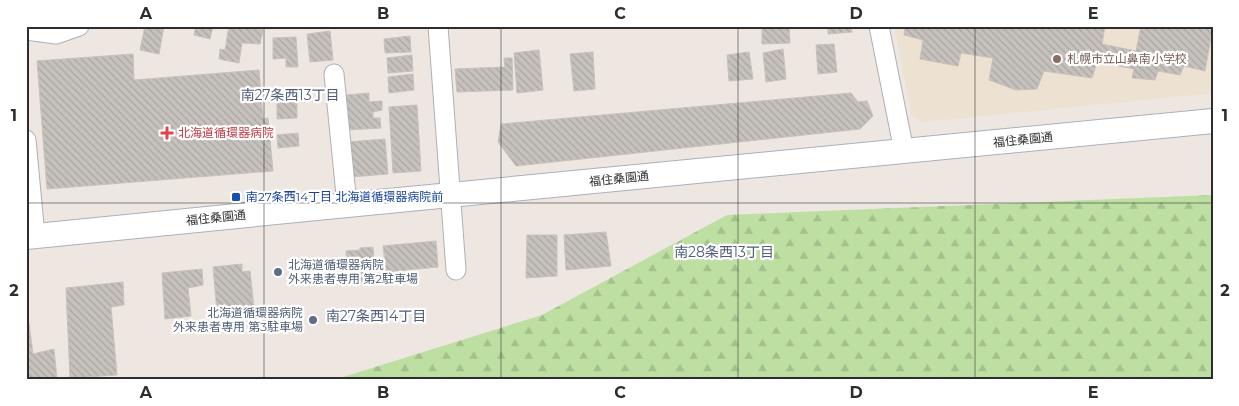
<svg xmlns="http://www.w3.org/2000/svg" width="1239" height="406" font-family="Montserrat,'Noto Sans JP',sans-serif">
	<defs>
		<pattern id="forest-firs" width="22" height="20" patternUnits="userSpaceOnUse" patternTransform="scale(1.25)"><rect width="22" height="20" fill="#bedfa2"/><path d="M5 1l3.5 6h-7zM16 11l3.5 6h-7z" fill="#a4c08c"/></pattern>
		<pattern id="building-back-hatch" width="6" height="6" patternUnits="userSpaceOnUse" patternTransform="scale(1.25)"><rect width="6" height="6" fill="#c6c1bc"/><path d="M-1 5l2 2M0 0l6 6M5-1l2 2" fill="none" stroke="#aaa6a2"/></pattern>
	</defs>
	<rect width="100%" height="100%" fill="#ede6e1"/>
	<path fill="#ede1d2" d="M894 26H1213V93L923 122 912 115Z"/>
	<path fill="url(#forest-firs)" d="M1213 195V380H314L340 378 542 315 727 215Z"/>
	<g fill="url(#building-back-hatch)" stroke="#c9c2ba">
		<path d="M145 26H164L159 54 140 50Z"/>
		<path d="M196 26H213L210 39 194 35Z"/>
		<path d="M229 26 263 30 260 44 242 43 239 63 219 59 220 49 225 50Z"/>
		<path d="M762 26H789L790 43 762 44Z"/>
		<path d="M828 26H851L852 32 828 34Z"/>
		<path d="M905 26H1105L1102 44 1136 51 1141 26H1213L1205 71 1184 66 1180 75 1158 71 1155 80 1132 78 1134 69 1097 62 1092 78 1044 71 1037 89 1016 90 989 80 993 58 961 53 958 66 920 59 923 40 904 35Z"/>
		<path d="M330 31 333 60 310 62 307 34Z"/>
		<path d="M410 36 411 52 385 53 384 39Z"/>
		<path d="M296 37 298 67H286V58L273 59V38Z"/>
		<path d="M834 44 837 72 818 74 816 45Z"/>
		<path d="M783 49 786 79 766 82 763 53Z"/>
		<path d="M539 50 543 90 517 93 514 53Z"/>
		<path d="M593 52 595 89 574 91 570 54Z"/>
		<path d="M749 52 753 79 729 81 727 55Z"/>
		<path d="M133 54 134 80 259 70 263 119 268 118 273 171 47 189 37 61Z"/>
		<path d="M412 55 413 71 388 73 387 58Z"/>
		<path d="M504 58H512L513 90 457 92 455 69 505 67Z"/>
		<path d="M413 74 414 90 389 93 388 77Z"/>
		<path d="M369 93V102L382 101V110L373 112V118H380L381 128 346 130V95Z"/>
		<path d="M851 93 858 102 867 101 873 116 860 129 516 166 498 142 501 124Z"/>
		<path d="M277 94 297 95V118L277 119Z"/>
		<path d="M417 105 421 171 393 173 389 107Z"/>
		<path d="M298 133 299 146 278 148 277 135Z"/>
		<path d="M385 139 388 174 350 177 348 142Z"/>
		<path d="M606 232 611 266 566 270 564 235Z"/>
		<path d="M527 235H557V276L526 278Z"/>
		<path d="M436 241 438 267 386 272 383 246Z"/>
		<path d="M373 247 374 266H371L372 282 348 284 346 251 360 250V248Z"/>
		<path d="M242 264V272L250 271 254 308 217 312 213 267Z"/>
		<path d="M202 269 203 285 188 288 191 316 165 319 162 273Z"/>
		<path d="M123 282 124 305 111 307 117 375 70 378 66 288Z"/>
		<path d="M26 301 33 354 54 349 57 379 26 380Z"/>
	</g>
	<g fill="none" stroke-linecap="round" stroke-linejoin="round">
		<defs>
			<g id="minor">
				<path d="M438 26 456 270"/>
				<path d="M879 26 904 151"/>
				<path d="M26 30 56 34 79 26"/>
				<path d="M334 74 347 205"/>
				<path d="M26 140 35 236"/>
			</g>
			<path id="tertiary" d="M26 237 347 205 1213 121"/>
		</defs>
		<use href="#minor" stroke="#adb0b8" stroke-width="21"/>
		<use href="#tertiary" stroke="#adb0b8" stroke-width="26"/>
		<use href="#minor" stroke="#fff" stroke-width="19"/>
		<use href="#tertiary" stroke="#fff" stroke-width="24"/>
	</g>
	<path fill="none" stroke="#2d2d2d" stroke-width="1" stroke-opacity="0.55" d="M264 26V380M501 26V380M738 26V380M975 26V380M26 203H1213"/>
	<circle fill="#8d6e63" stroke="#fff" stroke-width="2" cx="1057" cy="59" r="5"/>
	<path fill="#e0444e" stroke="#fff" stroke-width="2" d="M164.5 125.5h5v5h5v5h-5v5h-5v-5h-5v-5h5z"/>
	<rect fill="#1a4fb4" stroke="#fff" stroke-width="2" x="231" y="192" width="10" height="10" rx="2.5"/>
	<g fill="#5c6f8a" stroke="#fff" stroke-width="2">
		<circle cx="278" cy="272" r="5"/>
		<circle cx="313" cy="320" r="5"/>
	</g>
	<g text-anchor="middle" stroke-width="4.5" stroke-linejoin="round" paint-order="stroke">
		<g font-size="12" fill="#785e54" stroke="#fff" text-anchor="start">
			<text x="1067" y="63">札幌市立山鼻南小学校</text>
		</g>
		<g font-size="12" fill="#be3a42" stroke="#fff" text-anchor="start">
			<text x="178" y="137">北海道循環器病院</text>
		</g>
		<g font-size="12" fill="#2d2d2d" stroke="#fff">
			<text transform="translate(1023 140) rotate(-6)" y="4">福住桑園通</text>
			<text transform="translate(619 179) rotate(-6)" y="4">福住桑園通</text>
			<text transform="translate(216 218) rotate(-6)" y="4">福住桑園通</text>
		</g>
		<g font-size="12" fill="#164399" stroke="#fff" text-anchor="start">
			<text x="246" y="201">南27条西14丁目 北海道循環器病院前</text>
		</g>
		<g font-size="12" fill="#4e5e75" stroke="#fff" text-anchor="start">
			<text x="288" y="269">北海道循環器病院<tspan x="288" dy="14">外来患者専用 第2駐車場</tspan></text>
			<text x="303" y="317" text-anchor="end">北海道循環器病院<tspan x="303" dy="14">外来患者専用 第3駐車場</tspan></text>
		</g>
		<g font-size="14" fill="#505d7a" stroke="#fff">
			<text x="290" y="100">南27条西13丁目</text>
			<text x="724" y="257">南28条西13丁目</text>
			<text x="376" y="321">南27条西14丁目</text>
		</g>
	</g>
	<rect width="1239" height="406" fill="none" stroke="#ffffff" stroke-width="55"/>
	<rect x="28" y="28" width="1184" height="350" fill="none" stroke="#2d2d2d" stroke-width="2"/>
	<g font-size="16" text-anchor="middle" font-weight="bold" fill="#2d2d2d">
		<text x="146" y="19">A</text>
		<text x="383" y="19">B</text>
		<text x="620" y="19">C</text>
		<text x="856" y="19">D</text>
		<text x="1093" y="19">E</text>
		<text x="14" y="121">1</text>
		<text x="1225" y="121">1</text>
		<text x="14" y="296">2</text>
		<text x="1225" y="296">2</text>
		<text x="146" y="398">A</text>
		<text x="383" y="398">B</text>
		<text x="620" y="398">C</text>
		<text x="856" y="398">D</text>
		<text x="1093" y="398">E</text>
	</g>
</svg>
